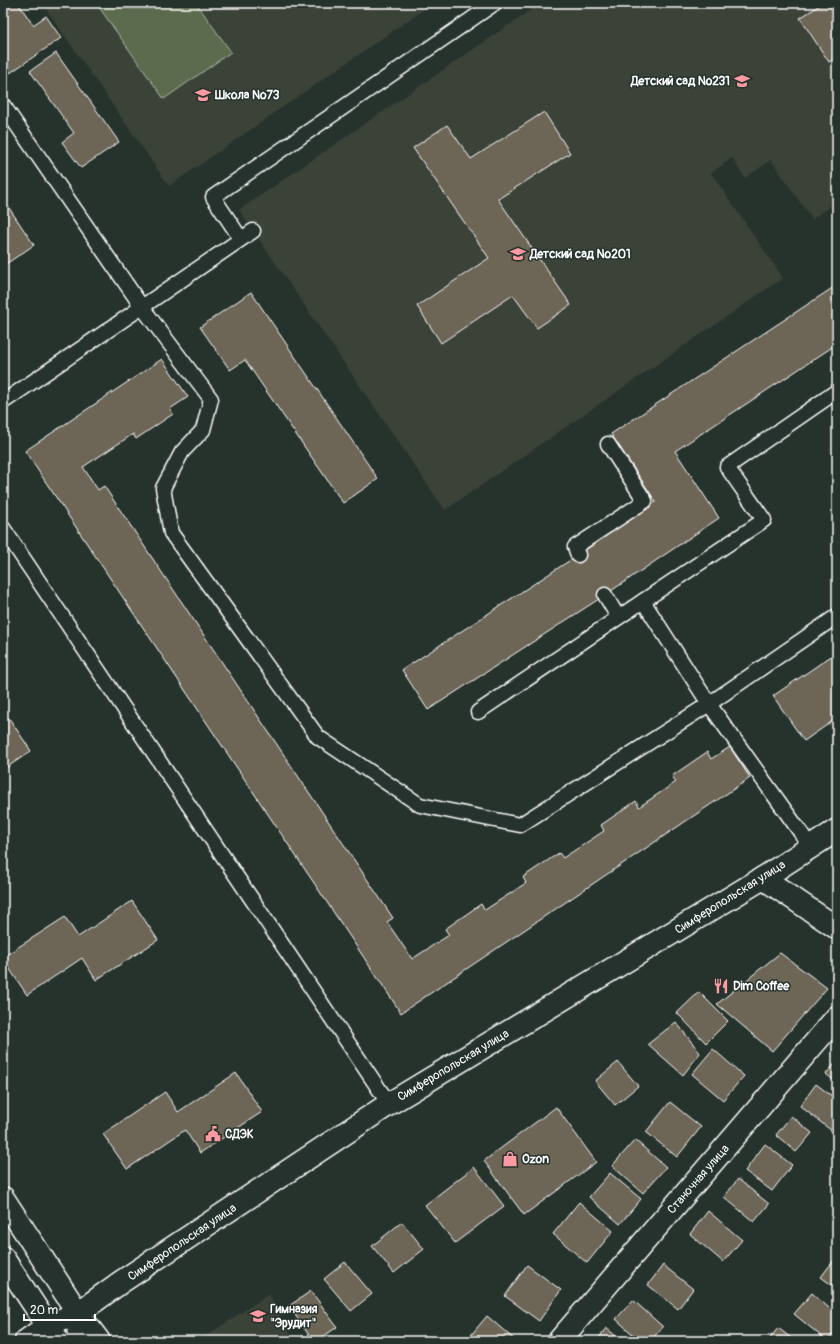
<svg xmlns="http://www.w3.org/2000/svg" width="840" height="1344" font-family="Pangolin,sans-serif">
	<rect width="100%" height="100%" fill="#26332d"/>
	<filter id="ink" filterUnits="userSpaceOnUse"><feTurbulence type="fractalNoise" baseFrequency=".025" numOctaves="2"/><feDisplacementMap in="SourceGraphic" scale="8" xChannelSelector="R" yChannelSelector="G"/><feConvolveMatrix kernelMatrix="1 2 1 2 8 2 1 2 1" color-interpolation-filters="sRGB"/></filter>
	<g filter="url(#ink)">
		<g fill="#3b4239">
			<path d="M42 3H433L169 186Z"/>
			<path d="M541 3H837V202L812 219 771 160 745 178 732 158 711 173 783 278 445 510 239 210Z"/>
			<path d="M269 1294 294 1341H200L203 1338Z"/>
		</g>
		<path fill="#5c6b4d" stroke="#aeb5a6" d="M96 3H196L231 52 164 99Z"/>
		<g fill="#6d6556" stroke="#fff">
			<path d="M3 3H18L33 25 46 16 61 38 10 73 3 63Z"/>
			<path d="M823 3H837V57L829 62 800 18Z"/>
			<path d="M56 53 119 142 81 168 62 142 74 133 30 71Z"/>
			<path d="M544 112 570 153 498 199 571 305 537 328 513 295 441 343 417 306 489 258 413 148 447 125 471 159Z"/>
			<path d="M3 199 34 245 3 266Z"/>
			<path d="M837 285V344L675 451 719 518 605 595 428 710 402 670 578 555 656 502 611 434Z"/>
			<path d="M251 292 378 479 343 503 245 360 230 370 200 327Z"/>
			<path d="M162 359 188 397 170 409 173 414 136 439 133 434 83 467 98 490 104 486 393 918 387 922 412 959 449 935 445 929 481 904 485 910 526 883 523 877 559 853 563 858 604 831 601 825 636 801 639 807 676 782 672 776 707 752 711 759 730 747 750 778 401 1013 25 451Z"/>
			<path d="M837 652V718L804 741 773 696Z"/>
			<path d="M9 718 31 751 3 770V721Z"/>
			<path d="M132 901 158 940 96 980 82 958 27 995 3 959V957L65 917 78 937Z"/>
			<path d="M780 953 827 988 772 1051 717 1004Z"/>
			<path d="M699 992 728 1021 706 1043 677 1013Z"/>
			<path d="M676 1022 700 1053 683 1075 648 1044Z"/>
			<path d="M713 1049 744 1076 723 1100 692 1074Z"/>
			<path d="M837 1061V1083L826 1074Z"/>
			<path d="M618 1062 638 1086 615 1105 595 1081Z"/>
			<path d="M236 1073 262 1112 200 1153 185 1130 127 1169 103 1134 165 1092 178 1112Z"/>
			<path d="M816 1084 837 1100V1124L832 1131 800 1106Z"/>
			<path d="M670 1102 701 1127 677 1157 646 1132Z"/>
			<path d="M556 1107 596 1162 524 1215 484 1161Z"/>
			<path d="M791 1116 812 1133 796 1152 776 1135Z"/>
			<path d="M635 1140 666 1167 643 1193 612 1166Z"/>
			<path d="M765 1144 792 1165 772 1191 745 1171Z"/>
			<path d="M474 1167 504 1206 455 1243 425 1205Z"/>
			<path d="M610 1173 641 1199 620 1224 589 1197Z"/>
			<path d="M738 1179 769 1204 754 1222 724 1197Z"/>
			<path d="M579 1202 613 1231 587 1263 553 1234Z"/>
			<path d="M708 1211 742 1240 723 1262 690 1234Z"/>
			<path d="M402 1222 424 1249 394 1273 372 1246Z"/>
			<path d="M837 1256V1289L821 1277Z"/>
			<path d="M345 1262 372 1294 351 1311 324 1279Z"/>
			<path d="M527 1265 561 1290 539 1321 505 1296Z"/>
			<path d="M663 1265 693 1289 678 1309 648 1285Z"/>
			<path d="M311 1291 337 1327 317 1341H313L289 1306Z"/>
			<path d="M812 1293 837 1315V1329L827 1341 794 1314Z"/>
			<path d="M633 1300 663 1327 650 1341H640L616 1319Z"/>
			<path d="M487 1316 516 1341H466Z"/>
			<path d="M606 1328 622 1341H597Z"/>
			<path d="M778 1328 795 1341H768Z"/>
		</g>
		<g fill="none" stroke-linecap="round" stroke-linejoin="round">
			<defs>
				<g id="service">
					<path d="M3 105 142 307 211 399 203 430 182 452 163 488 171 533 318 737 420 805 520 825 709 704 837 616"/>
					<path d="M241 239 213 197 495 3"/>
					<path d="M3 402 253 231"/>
					<path d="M3 528 389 1104"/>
					<path d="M578 555 575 547 645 501 608 444"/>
					<path d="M605 595 618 617"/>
					<path d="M478 712 643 601"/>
					<path d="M811 847 709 704 643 601 764 520 727 467 837 391"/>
				</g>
				<g id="minor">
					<path d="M763 878 837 928"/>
					<path d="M78 1313 121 1282 389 1104 763 878 837 830"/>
					<path d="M559 1341 837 1017"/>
				</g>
				<path id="tertiary" d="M26 1341 47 1326 78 1313 79 1341"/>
				<g id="secondary">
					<path d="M3 1198 78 1313 99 1341"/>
					<path d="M3 1258 58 1341"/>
				</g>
			</defs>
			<use href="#service" stroke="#fff" stroke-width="17"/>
			<use href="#minor" stroke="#fff" stroke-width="25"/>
			<use href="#tertiary" stroke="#fff" stroke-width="25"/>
			<use href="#secondary" stroke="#fff" stroke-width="25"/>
			<use href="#service" stroke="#26332d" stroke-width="14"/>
			<use href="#minor" stroke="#26332d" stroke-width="22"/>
			<use href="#tertiary" stroke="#26332d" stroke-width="22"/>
			<use href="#secondary" stroke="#26332d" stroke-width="22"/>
		</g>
	</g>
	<defs>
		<symbol id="school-bare" viewBox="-9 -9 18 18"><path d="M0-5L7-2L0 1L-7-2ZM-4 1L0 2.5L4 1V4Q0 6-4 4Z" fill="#ff9aa2" stroke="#26332d" stroke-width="2.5" paint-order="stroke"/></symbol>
		<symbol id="restaurant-bare" viewBox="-9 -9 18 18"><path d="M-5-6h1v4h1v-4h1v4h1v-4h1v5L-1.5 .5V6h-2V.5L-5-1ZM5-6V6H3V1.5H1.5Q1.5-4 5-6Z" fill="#ff9aa2" stroke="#26332d" stroke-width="2.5" paint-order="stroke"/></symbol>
		<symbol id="civic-bare" viewBox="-9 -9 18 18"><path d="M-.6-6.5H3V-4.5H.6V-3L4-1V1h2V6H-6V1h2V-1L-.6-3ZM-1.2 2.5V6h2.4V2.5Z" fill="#ff9aa2" stroke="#26332d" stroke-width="2.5" paint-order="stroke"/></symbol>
		<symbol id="shop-bare" viewBox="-9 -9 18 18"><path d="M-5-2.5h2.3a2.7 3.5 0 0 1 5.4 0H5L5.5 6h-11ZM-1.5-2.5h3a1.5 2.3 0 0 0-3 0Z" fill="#ff9aa2" stroke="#26332d" stroke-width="2.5" paint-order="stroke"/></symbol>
	</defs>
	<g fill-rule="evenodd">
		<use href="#school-bare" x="731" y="70" width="22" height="22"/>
		<use href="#school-bare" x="192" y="84" width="22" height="22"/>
		<use href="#school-bare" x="507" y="243" width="22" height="22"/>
		<use href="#restaurant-bare" x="710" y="975" width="22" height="22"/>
		<use href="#civic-bare" x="202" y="1123" width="22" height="22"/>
		<use href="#shop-bare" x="499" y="1148" width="22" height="22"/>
		<use href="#school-bare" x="247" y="1305" width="22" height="22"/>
	</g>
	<g text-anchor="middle" stroke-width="3" stroke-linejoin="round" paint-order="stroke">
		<g font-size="12" font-weight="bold" fill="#fff" stroke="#26332d" text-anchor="start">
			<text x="730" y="85" text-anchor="end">Детский сад №231</text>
			<text x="215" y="99">Школа №73</text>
			<text x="530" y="258">Детский сад №201</text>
			<text x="733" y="990">Dim Coffee</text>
			<text x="225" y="1138">СДЭК</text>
			<text x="522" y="1163">Ozon</text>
			<text x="270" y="1313">Гимназия<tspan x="270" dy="14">"Эрудит"</tspan></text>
		</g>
		<g font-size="12" fill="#fff" stroke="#26332d">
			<text transform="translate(730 897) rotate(-32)" y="4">Симферопольская улица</text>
			<text transform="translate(453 1065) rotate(-31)" y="4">Симферопольская улица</text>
			<text transform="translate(698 1179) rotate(-49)" y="4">Станочная улица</text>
			<text transform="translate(182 1242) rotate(-34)" y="4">Симферопольская улица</text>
		</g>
	</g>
	<rect width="840" height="1344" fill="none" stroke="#26332d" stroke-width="16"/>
	<rect x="8" y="8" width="824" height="1328" fill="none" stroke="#fff" stroke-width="1.5" filter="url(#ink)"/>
	<path d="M24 1314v6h71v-6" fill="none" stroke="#ffffff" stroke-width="2"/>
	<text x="30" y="1314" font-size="12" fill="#ffffff" stroke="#26332d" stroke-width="3" paint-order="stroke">20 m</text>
</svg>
